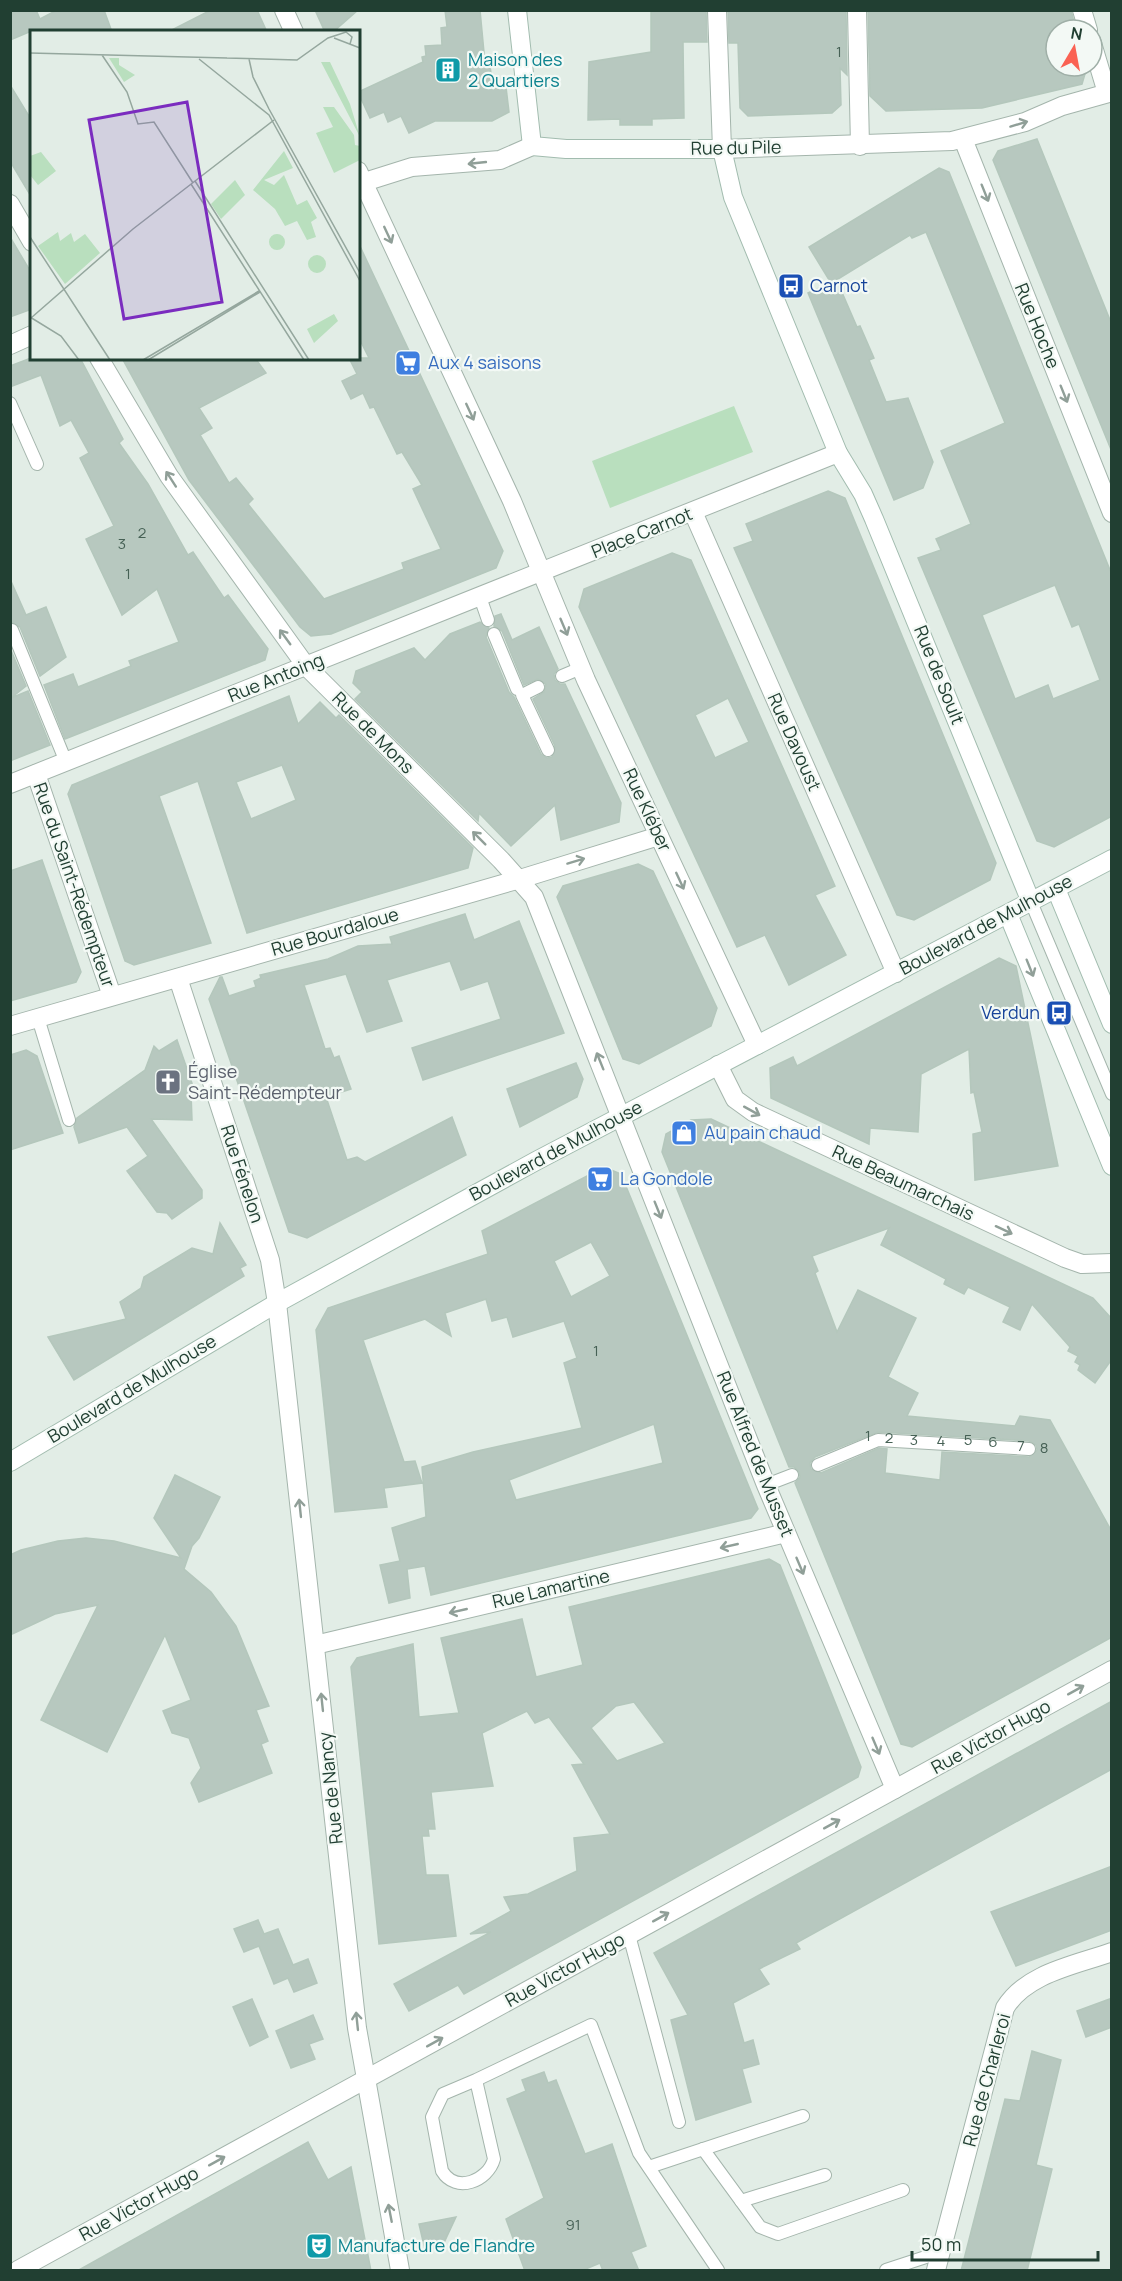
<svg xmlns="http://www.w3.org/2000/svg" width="1122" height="2281" font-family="Manrope,sans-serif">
	<rect width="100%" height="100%" fill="#e2ede6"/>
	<path fill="#b9dfbe" d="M734 406 753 452 610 508 592 461Z"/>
	<g fill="#b7c8bf" stroke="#b4c7bc" stroke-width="1.5" fill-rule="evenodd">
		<path d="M10 10H36L40 19 57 10H104L112 32H29L10 40Z"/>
		<path d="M211 10H257L267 32H168Z"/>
		<path d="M315 10H358L333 32H325Z"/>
		<path d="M445 10H480L485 63 490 66 493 88 506 87 509 112 492 121H435L409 133 401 116 388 122 384 112 370 118 358 92 423 62 422 57 426 56 425 46 442 45 441 28 447 27Z"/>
		<path d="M651 10H706L707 42H683L684 118 652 119V125H620V119L588 120 589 62 651 52Z"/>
		<path d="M728 10H846L847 75 840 68 841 105 832 113 748 116 740 108 738 43H729Z"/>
		<path d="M868 10H1071L1076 30H1056V66L1087 67 1082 84 982 108 886 111 870 96Z"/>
		<path d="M10 85 32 121V198L10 161Z"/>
		<path d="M1037 139 1112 325V452L993 160 998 151Z"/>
		<path d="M939 168 949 172 1112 575V816L1054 847 1037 841 918 558 941 550 936 539 971 524 941 451 1005 423 926 232 912 238 910 235 833 282 837 281 857 327 860 326 874 358 869 360 886 402 908 398 933 462 923 488 894 500 808 293 831 283 809 247ZM1055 585 1072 627 1079 624 1100 680 1053 699 1048 685 1015 699 982 615Z"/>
		<path d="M10 237 32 274V309L10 317Z"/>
		<path d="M358 242 503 551 496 568 331 634 311 636 300 627 189 480 122 358H255L266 373 199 408 212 428 200 435 229 483 236 478 253 499 248 504 324 599 404 569 402 563 441 549 413 489 422 485 402 452 397 454 374 407 370 408 363 393 351 399 342 381 357 374 349 358H369L358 336Z"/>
		<path d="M31 358H80L123 439 119 443 148 484 188 555 193 552 224 598 228 595 268 649 265 660 65 739 44 685 73 674 78 687 131 666 129 661 179 642 157 589 122 615 86 539 114 526 80 458 89 453 71 420 60 426 41 375 10 387V366Z"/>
		<path d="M828 491 845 498 996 863 990 880 914 920 897 915 734 548 753 541 746 524Z"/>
		<path d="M672 553 691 560 835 886 815 895 846 955 789 985 765 935 737 947 579 607 584 589ZM728 698 749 742 715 758 695 715Z"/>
		<path d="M10 579 26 615 46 607 66 657 40 676 20 627 10 622Z"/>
		<path d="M501 614 512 640 539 627 558 669 554 674 555 680 560 684H565L621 803 619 822 561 840 555 805 511 846 479 813 478 821 355 699 362 692 353 683 356 671 414 648 425 660 450 634 480 622 489 628 486 637 509 692 514 697 541 754 547 758 552 757 555 746 533 699 544 692 546 684 538 679 524 685 502 631 494 626 495 616Z"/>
		<path d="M10 648 26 686 11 698 28 691 50 745 10 761Z"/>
		<path d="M289 696 298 724 320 702 336 718 339 715 473 848 468 868 247 933 198 781 159 796 211 943 134 965 125 961 68 794 72 785ZM282 765 296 800 251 819 236 782Z"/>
		<path d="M42 860 81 972 76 982 10 1001V871Z"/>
		<path d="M638 864 653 871 717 1008 711 1026 639 1064 623 1059 557 897 563 886Z"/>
		<path d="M465 914 474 940 519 921 564 1033 423 1080 412 1048 501 1019 488 981 461 990 450 961 387 980 402 1021 367 1032 346 974 304 985 325 1049 330 1048 334 1058 339 1056 351 1089 326 1097 347 1160 357 1157 365 1162 452 1117 466 1155 307 1238 289 1232 209 999 220 977H222L229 996 256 987 254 981 261 978 260 975 328 959 358 946 392 944 390 937Z"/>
		<path d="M999 958 1016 966 1058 1166 975 1180 973 1134 982 1132 974 1092 971 1093 969 1049 921 1074 918 1132 870 1128 869 1144 771 1098 770 1068 793 1057 797 1066Z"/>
		<path d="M177 1040 195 1092 191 1093 192 1120 151 1119 202 1190V1198L172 1219 167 1213 157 1212 127 1171 148 1156 127 1127 79 1143 74 1127 77 1118 145 1070 154 1046 159 1051Z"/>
		<path d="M26 1050 37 1056 63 1133 10 1150V1055Z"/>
		<path d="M576 1063 583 1079 577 1097 520 1127 507 1089Z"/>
		<path d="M711 1119 1093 1298 1112 1319V1359L1095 1383 1078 1370 1080 1365 1075 1362 1078 1356 1068 1351 1070 1347 1032 1304 1020 1330 1003 1322 1010 1307 968 1287 964 1294 944 1284 946 1279 881 1245 889 1228 812 1256 818 1271 815 1273 837 1332 858 1290 916 1318 888 1377 918 1393 907 1416 1015 1426 1020 1416 1050 1420 1112 1532V1637L912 1747 901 1744 795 1483 800 1477 799 1472 794 1467H789L662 1152 666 1134 691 1120ZM878 1432 1029 1441 1036 1445 1037 1450 1029 1457 942 1452 940 1480 885 1473 887 1449 879 1448 821 1473 811 1469 810 1463 815 1457Z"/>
		<path d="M604 1167 621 1174 758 1509 751 1518 431 1595 425 1566 407 1569 410 1598 389 1603 380 1565 400 1561 392 1528 426 1517 422 1467 473 1452 582 1428 564 1363 577 1358 564 1321 513 1337 507 1317 492 1321 486 1299 445 1313 451 1336 425 1319 363 1340 404 1462 415 1461 422 1483 384 1488 387 1507 335 1512 316 1330 328 1308 488 1254 482 1231ZM591 1242 610 1276 571 1297 554 1261ZM654 1424 663 1463 516 1500 509 1480Z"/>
		<path d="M220 1223 246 1265 240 1268 244 1276 74 1380 48 1337 126 1319 120 1302 141 1288 144 1277 192 1248 213 1254Z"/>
		<path d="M175 1475 220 1497 199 1538 192 1546 184 1569 211 1592 236 1626 269 1706 256 1710 268 1741 261 1744 272 1773 199 1802 191 1783 201 1768 189 1738 172 1733 163 1711 191 1700 165 1635 107 1752 41 1720 98 1605 55 1614 10 1635V1555L21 1550 58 1541 86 1538 114 1541 181 1558 154 1518Z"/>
		<path d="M769 1559 780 1565 861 1767 858 1777 464 1994 458 1985 409 2011 394 1984 491 1932 470 1934 511 1911 504 1897 528 1894 577 1871 574 1838 610 1834 572 1765 584 1764 549 1717 535 1723 527 1711 482 1733 493 1786 431 1792 435 1829H428L429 1836H422L426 1875H448L456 1936 379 1944 351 1667 357 1658 413 1644 419 1717 459 1713 441 1638 522 1619 536 1677 583 1665 569 1607ZM634 1702 665 1743 617 1761 591 1728 616 1706Z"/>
		<path d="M1112 1701V1769L796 1943 800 1949 759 1969 769 1984 733 2003 744 2043 753 2040 759 2064 742 2069 751 2102 696 2120 671 2020 688 2015 654 1953Z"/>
		<path d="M1112 1866V1930L1016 1966 991 1912Z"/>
		<path d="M258 1920 264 1934 278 1929 293 1965 308 1959 317 1983 294 1992 288 1978 274 1984 259 1946 244 1952 234 1929Z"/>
		<path d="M1112 1998V2027L1086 2037 1077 2011Z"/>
		<path d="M252 1999 268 2037 250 2046 233 2007Z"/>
		<path d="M313 2015 323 2039 309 2044 315 2059 291 2068 276 2031Z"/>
		<path d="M1032 2051 1061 2060 1036 2165 1052 2169 1027 2271H961L1005 2099 1020 2101Z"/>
		<path d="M544 2072 548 2083 556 2080 585 2154 612 2144 646 2246 631 2252 639 2271H603L600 2263 581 2271H525L506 2219 544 2198 507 2099 526 2091 522 2080Z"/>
		<path d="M308 2142 328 2180 351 2167 371 2271H77Z"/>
		<path d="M456 2217 442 2247 425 2250 419 2224Z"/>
	</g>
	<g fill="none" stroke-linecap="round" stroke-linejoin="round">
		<defs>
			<g id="lane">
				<path d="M10 403 37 464"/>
				<path d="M480 597 488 620"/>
				<path d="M12 630 66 762"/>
				<path d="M494 634 517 689"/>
				<path d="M562 676 581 668"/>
				<path d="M538 687 522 695 548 750"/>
				<path d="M1031 902 1112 1094"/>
				<path d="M38 1018 69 1120"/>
				<path d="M818 1465 878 1440 1029 1449"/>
				<path d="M766 1485 792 1475"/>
				<path d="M629 1935 679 2122"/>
				<path d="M476 2080 494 2159C488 2181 456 2194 442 2171L432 2117 443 2094 476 2080 591 2025 639 2153 718 2270"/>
				<path d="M703 2149 760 2227 778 2234 903 2190"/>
				<path d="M649 2167 803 2116"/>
				<path d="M741 2201 825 2175"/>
				<path d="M886 2270 941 2252"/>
			</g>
			<g id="street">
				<path d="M284 10 294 32"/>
				<path d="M717 10 722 149 952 141 1025 122 1062 106 1112 92"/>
				<path d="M857 10 860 146"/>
				<path d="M1082 10 1088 30"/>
				<path d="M1092 43 1107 93"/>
				<path d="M963 139 1112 513"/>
				<path d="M358 171 512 501 586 680 757 1045"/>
				<path d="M358 184 412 167 500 160 532 146"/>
				<path d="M10 204 32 242"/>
				<path d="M10 345 32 335"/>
				<path d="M99 358 169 476 306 666 501 860 534 897 766 1485 895 1789"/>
				<path d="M693 512 896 973"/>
				<path d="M36 774 112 996"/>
				<path d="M10 784 838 453"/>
				<path d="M178 978 270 1260 277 1303 357 2028 400 2270"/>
				<path d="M10 1026 520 879 659 836"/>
				<path d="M718 1065 735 1099 753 1112 1065 1258 1082 1264 1112 1263"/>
				<path d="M315 1645 786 1533"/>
				<path d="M18 2270 1112 1670"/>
				<path d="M936 2270 1005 2008C1026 1973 1076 1965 1112 1952"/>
			</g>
			<g id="secondary">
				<path d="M517 10 532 146 566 149H722L733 197 838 453 863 494 874 519 1031 902"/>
				<path d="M1056 889 1112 1024"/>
				<path d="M1008 914 1112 1166"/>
				<path d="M10 1462 277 1303 536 1161 1112 859"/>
			</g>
		</defs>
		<use href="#lane" stroke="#a4b5ac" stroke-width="14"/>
		<use href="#street" stroke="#a4b5ac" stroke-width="20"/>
		<use href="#secondary" stroke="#a2bcaf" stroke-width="20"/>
		<use href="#lane" stroke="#fff" stroke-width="12"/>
		<use href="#street" stroke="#fff" stroke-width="18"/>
		<use href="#secondary" stroke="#fff" stroke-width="18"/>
	</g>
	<defs><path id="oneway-shaft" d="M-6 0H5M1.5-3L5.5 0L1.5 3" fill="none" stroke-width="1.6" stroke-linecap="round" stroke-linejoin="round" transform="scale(1.5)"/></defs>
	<g stroke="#909f98">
		<use href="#oneway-shaft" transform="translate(1019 124) rotate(-17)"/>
		<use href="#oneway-shaft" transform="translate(477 163) rotate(174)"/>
		<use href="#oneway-shaft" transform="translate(985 193) rotate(68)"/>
		<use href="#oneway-shaft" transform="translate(388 235) rotate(65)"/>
		<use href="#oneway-shaft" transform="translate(1064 394) rotate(68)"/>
		<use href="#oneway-shaft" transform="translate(470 412) rotate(65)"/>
		<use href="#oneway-shaft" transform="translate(171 479) rotate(-123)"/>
		<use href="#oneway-shaft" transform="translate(564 627) rotate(67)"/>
		<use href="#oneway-shaft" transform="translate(285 637) rotate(-126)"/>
		<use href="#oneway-shaft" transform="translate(479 838) rotate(-135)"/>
		<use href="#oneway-shaft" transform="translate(576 861) rotate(-17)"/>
		<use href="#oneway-shaft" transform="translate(680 881) rotate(65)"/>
		<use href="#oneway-shaft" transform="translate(1030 968) rotate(68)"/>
		<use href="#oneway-shaft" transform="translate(600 1061) rotate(-112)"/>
		<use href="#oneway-shaft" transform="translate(752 1111) rotate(29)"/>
		<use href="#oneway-shaft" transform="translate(658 1210) rotate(68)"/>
		<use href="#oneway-shaft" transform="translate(1004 1230) rotate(25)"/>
		<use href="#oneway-shaft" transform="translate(300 1508) rotate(-96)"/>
		<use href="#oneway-shaft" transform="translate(729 1546) rotate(167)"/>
		<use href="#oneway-shaft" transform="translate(800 1566) rotate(67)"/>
		<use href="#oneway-shaft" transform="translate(458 1611) rotate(167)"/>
		<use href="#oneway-shaft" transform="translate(1076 1690) rotate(-29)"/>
		<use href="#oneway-shaft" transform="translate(322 1702) rotate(-96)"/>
		<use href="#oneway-shaft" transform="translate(876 1746) rotate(67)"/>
		<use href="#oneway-shaft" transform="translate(832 1824) rotate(-29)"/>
		<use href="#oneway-shaft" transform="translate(661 1917) rotate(-29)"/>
		<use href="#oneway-shaft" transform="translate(357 2021) rotate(-96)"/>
		<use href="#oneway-shaft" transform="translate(435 2042) rotate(-29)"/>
		<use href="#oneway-shaft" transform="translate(217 2161) rotate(-29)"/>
		<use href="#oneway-shaft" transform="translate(390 2213) rotate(-101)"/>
	</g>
	<defs>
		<symbol id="building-square" viewBox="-11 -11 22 22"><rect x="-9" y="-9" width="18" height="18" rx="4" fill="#0f9aa8" stroke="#f3f9f5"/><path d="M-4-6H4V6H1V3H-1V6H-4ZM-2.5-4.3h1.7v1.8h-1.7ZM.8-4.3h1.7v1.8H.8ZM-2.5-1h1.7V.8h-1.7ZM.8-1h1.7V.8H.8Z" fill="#fff"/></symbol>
		<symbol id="bus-square" viewBox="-11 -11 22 22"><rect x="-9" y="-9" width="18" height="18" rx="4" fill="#1a4fb4" stroke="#f3f9f5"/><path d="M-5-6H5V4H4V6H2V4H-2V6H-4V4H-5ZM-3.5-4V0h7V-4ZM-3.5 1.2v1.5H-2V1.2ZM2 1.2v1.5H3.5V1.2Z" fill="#fff"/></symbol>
		<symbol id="supermarket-square" viewBox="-11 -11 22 22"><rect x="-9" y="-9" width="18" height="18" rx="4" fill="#3f7fe0" stroke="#f3f9f5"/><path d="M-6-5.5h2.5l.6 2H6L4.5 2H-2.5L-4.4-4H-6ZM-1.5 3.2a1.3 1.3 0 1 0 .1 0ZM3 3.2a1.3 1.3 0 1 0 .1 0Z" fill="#fff"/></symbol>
		<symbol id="church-square" viewBox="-11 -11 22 22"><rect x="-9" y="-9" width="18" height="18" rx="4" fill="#6b7280" stroke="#f3f9f5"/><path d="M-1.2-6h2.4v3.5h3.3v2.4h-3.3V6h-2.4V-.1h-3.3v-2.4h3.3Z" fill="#fff"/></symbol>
		<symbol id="shop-square" viewBox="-11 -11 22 22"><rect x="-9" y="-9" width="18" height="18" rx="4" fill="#3f7fe0" stroke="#f3f9f5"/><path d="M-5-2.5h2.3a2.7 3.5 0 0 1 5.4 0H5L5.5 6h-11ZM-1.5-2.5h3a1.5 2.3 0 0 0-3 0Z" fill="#fff"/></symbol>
		<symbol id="theatre-square" viewBox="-11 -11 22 22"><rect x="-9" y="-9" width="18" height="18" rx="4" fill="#0f9aa8" stroke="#f3f9f5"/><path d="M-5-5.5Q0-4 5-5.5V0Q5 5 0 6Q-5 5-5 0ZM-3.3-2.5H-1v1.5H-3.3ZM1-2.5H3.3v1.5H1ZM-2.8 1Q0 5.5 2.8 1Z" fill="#fff"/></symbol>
	</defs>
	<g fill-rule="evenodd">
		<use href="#building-square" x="433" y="55" width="30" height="30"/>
		<use href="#bus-square" x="776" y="271" width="30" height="30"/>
		<use href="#supermarket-square" x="393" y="348" width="30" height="30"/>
		<use href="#bus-square" x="1044" y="998" width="30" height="30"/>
		<use href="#church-square" x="153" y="1067" width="30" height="30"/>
		<use href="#shop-square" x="669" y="1118" width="30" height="30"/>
		<use href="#supermarket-square" x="585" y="1164" width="30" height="30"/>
		<use href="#theatre-square" x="304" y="2231" width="30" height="30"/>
	</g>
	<g text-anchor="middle" stroke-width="4.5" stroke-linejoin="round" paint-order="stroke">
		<g font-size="15" fill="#466155">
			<text x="839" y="57">1</text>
			<text x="142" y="538">2</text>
			<text x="122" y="549">3</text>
			<text x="128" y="579">1</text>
			<text x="596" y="1356">1</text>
			<text x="868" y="1441">1</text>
			<text x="889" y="1443">2</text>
			<text x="914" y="1445">3</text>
			<text x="968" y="1445">5</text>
			<text x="941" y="1446">4</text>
			<text x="993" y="1447">6</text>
			<text x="1021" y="1451">7</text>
			<text x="1044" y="1453">8</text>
			<text x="573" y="2230">91</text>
		</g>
		<g font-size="18" fill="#0d838f" stroke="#f3f9f5" text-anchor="start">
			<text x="468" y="66">Maison des<tspan x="468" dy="21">2 Quartiers</tspan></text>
			<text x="338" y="2252">Manufacture de Flandre</text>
		</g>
		<g font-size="18" fill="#213f32" stroke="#f3f9f5">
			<text transform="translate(736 148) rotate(-1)" y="6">Rue du Pile</text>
			<text transform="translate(1037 326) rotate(68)" y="6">Rue Hoche</text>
			<text transform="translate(642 533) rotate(-22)" y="6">Place Carnot</text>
			<text transform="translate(939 675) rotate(68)" y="6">Rue de Soult</text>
			<text transform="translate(276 678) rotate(-22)" y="6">Rue Antoing</text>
			<text transform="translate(373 733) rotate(45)" y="6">Rue de Mons</text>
			<text transform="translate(794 742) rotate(66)" y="6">Rue Davoust</text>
			<text transform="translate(647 810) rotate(65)" y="6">Rue Kléber</text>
			<text transform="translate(74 885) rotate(71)" y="6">Rue du Saint-Rédempteur</text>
			<text transform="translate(986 925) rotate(-28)" y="6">Boulevard de Mulhouse</text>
			<text transform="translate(335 932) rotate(-16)" y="6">Rue Bourdaloue</text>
			<text transform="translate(556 1151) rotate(-28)" y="6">Boulevard de Mulhouse</text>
			<text transform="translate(242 1174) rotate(72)" y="6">Rue Fénelon</text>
			<text transform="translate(903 1183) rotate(25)" y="6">Rue Beaumarchais</text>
			<text transform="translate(132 1389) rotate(-31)" y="6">Boulevard de Mulhouse</text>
			<text transform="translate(755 1454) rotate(68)" y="6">Rue Alfred de Musset</text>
			<text transform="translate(551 1589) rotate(-13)" y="6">Rue Lamartine</text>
			<text transform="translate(991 1737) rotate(-29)" y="6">Rue Victor Hugo</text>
			<text transform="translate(331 1788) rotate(-96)" y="6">Rue de Nancy</text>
			<text transform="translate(565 1970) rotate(-29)" y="6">Rue Victor Hugo</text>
			<text transform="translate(987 2080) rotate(-75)" y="6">Rue de Charleroi</text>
			<text transform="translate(139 2204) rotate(-29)" y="6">Rue Victor Hugo</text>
		</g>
		<g font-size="18" fill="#164399" stroke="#f3f9f5" text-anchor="start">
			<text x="810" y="292">Carnot</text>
			<text x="1040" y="1019" text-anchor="end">Verdun</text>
		</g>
		<g font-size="18" fill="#366cbe" stroke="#f3f9f5" text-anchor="start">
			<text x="428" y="369">Aux 4 saisons</text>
			<text x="704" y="1139">Au pain chaud</text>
			<text x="620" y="1185">La Gondole</text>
		</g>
		<g font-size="18" fill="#5b616d" stroke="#f3f9f5" text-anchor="start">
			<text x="188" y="1078">Église<tspan x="188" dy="21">Saint-Rédempteur</tspan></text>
		</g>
	</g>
	<g transform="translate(30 30)">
		<rect width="330" height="330" fill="#e2ede6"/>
		<path d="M79 28H89V35L105 45 94 52ZM291 32H300L320 74 330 107ZM293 77H304L324 105 325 115 330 116V130L304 143 286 103 303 97ZM254 121 263 138 234 150 244 155 254 145 267 175 277 170 287 188 281 192 286 207 277 210 267 191 255 196 245 179 223 160ZM11 122 26 141 8 155 0 145V126ZM205 150 215 165 191 189 181 174ZM28 202 30 211 41 203 44 212 55 204 70 223 35 254 8 216ZM239 212a8 8 0 1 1 16 0a8 8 0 1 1-16 0ZM278 234a9 9 0 1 1 18 0a9 9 0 1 1-18 0ZM304 284 308 291 284 313 277 299Z" fill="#b9dfbe"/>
		<path fill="none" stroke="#95a79e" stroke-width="1.5" d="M304 8 330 18M0 23 197 28M72 25 97 62 108 94 124 92 163 153M196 28 267 30 298 8 316 2 322 7 320 14M169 29 239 85 330 251M219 29 223 47 239 79 330 243M165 151 279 330M161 154 274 330M0 207 80 330M0 287 31 306 49 330M1 288 103 199 244 90M113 330 229 261M118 330 230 262"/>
		<path fill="#7b2cbf" fill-opacity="0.15" stroke="#7b2cbf" stroke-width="3" d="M157 72 192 272 94 289 59 90Z"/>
		<rect width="330" height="330" fill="none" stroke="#213f32" stroke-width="3"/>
	</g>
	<rect width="1122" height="2281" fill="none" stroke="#213f32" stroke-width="24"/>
	<g transform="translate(1074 48) rotate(10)"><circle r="28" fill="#f3f9f5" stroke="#9fafa7" stroke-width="1.5"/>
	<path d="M0-4.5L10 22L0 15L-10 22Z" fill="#fa6253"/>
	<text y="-9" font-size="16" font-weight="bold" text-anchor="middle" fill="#213f32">N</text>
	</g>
	<path d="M912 2251v9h186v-9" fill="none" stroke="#213f32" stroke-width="3"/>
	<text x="921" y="2251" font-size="18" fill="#213f32" stroke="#f3f9f5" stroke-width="4.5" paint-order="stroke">50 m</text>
</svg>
